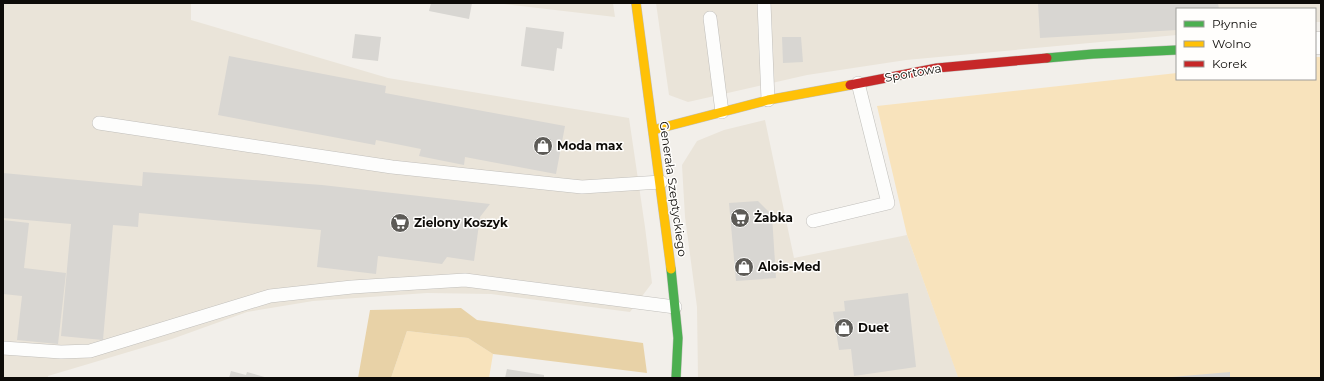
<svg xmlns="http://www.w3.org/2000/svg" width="1324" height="381" font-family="Montserrat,sans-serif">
	<rect width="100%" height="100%" fill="#f2efea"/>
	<g fill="#eae4d9">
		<path d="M3 3H191V20L388 78 629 118 645 227 652 283 630 312 491 294 427 293 313 301 247 312 172 339 48 376V378H3Z"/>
		<path d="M496 3H613L615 17Z"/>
		<path d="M656 3H1321V22H1315V9H1177V35L906 60 807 75 688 102 669 95Z"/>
		<path d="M765 120 794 258 907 235 958 376 960 378H698L697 307 685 217 682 165 697 141 724 130Z"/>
	</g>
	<g fill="#f8e3bc">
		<path d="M1315 57H1321V378H960L958 377 907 235 877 106 1177 73V79H1315Z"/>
		<path d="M407 331 468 338 493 354 489 378H391Z"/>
	</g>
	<path fill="#e8d2a7" d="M461 308 477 320 643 343 647 373 493 354 468 338 407 331 391 378H358L370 310Z"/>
	<g fill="#d8d6d2">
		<path d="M431 3H472L469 19 429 11Z"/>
		<path d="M1038 3H1218L1219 9H1177V30L1040 38Z"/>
		<path d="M526 27 564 32 562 49 557 48 554 71 521 66Z"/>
		<path d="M355 34 381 37 378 61 352 58Z"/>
		<path d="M782 37H801L803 62 783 63Z"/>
		<path d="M229 56 386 86 385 93 565 126 556 174 465 157 464 165 419 156 421 149 376 140 375 145 218 115Z"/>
		<path d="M143 172 322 185 490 204 480 217 474 261 447 257 442 264 378 256 376 274 317 267 321 230 139 213 138 227 113 225 103 340 61 336 71 224 3 218V173L142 186Z"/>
		<path d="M758 201 772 215 776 278 736 281 729 203Z"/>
		<path d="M3 220 29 223 24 268 66 273 58 344 17 340 22 296 3 294Z"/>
		<path d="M908 293 916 367 854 376 851 349 839 350 833 312 845 311 844 301Z"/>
		<path d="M507 369 544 375V378H505Z"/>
		<path d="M231 371 246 375 247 372 268 378H229Z"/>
		<path d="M1230 372V378H1172V377Z"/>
	</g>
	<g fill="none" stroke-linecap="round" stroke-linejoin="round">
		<defs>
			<g id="lane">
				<path d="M764 3 768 100"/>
				<path d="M710 18 722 112"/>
				<path d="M99 123 392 167 582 187 661 182"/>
				<path d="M813 221 888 203 858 83"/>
				<path d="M3 348 61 352 90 351 270 296 352 287 465 280 675 307"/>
			</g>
			<path id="street" d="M1315 43H1321"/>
			<g id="fast">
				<path d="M1047 58 1093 54 1177 50"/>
				<path d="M671 269 678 338 676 378"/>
			</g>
			<g id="slow">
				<path d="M636 3 671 269"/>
				<path d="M653 130 768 100 850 85"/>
			</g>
			<path id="jam" d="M850 85 937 68 1047 58"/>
		</defs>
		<use href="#lane" stroke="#c1bfbb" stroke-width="14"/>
		<use href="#street" stroke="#c1bfbb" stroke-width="23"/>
		<use href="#fast" stroke="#c1bfbb" stroke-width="10"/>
		<use href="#slow" stroke="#c1bfbb" stroke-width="10"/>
		<use href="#jam" stroke="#c1bfbb" stroke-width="10"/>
		<use href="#lane" stroke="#fdfdfc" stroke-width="13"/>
		<use href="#street" stroke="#fdfdfc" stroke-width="22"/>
		<use href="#fast" stroke="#4caf50" stroke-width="9"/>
		<use href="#slow" stroke="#ffc107" stroke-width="9"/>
		<use href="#jam" stroke="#c62828" stroke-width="9"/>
	</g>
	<defs>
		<symbol id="shop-disc" viewBox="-11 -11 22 22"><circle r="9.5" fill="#5d5b57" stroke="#fffefc"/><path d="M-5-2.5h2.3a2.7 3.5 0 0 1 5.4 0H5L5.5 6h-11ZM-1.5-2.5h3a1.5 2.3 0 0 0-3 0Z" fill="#fff"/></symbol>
		<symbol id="supermarket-disc" viewBox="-11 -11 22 22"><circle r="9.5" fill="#5d5b57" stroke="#fffefc"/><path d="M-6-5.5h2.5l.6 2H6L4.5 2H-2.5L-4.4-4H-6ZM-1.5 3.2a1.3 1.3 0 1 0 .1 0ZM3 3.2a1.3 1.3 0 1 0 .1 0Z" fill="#fff"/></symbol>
	</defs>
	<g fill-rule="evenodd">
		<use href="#shop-disc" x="532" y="135" width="22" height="22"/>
		<use href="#supermarket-disc" x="729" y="207" width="22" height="22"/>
		<use href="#supermarket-disc" x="389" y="212" width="22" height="22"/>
		<use href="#shop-disc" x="733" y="256" width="22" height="22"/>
		<use href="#shop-disc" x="833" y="317" width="22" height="22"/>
	</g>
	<g text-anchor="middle" stroke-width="3" stroke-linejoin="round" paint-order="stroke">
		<g font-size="12" fill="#0d0b08" stroke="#fffefc">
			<text transform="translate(913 73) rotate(-10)" y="4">Sportowa</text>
			<text transform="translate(673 189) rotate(82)" y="4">Generała Szeptyckiego</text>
		</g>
		<g font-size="12" font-weight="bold" fill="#0d0b08" stroke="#fffefc" text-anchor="start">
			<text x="557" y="150">Moda max</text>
			<text x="754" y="222">Żabka</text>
			<text x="414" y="227">Zielony Koszyk</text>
			<text x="758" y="271">Alois-Med</text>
			<text x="858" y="332">Duet</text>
		</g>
	</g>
	<rect width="1324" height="381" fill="none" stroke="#0d0b08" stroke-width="8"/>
	<rect x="1176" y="8" width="140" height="72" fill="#fffefc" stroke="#9e9d9a"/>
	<rect x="1184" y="21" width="20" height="6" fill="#4caf50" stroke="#9e9d9a"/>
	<text x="1212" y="28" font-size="12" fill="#0d0b08">Płynnie</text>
	<rect x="1184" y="41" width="20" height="6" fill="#ffc107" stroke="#9e9d9a"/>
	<text x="1212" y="48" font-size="12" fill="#0d0b08">Wolno</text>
	<rect x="1184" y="61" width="20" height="6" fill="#c62828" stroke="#9e9d9a"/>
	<text x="1212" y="68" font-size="12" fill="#0d0b08">Korek</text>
</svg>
